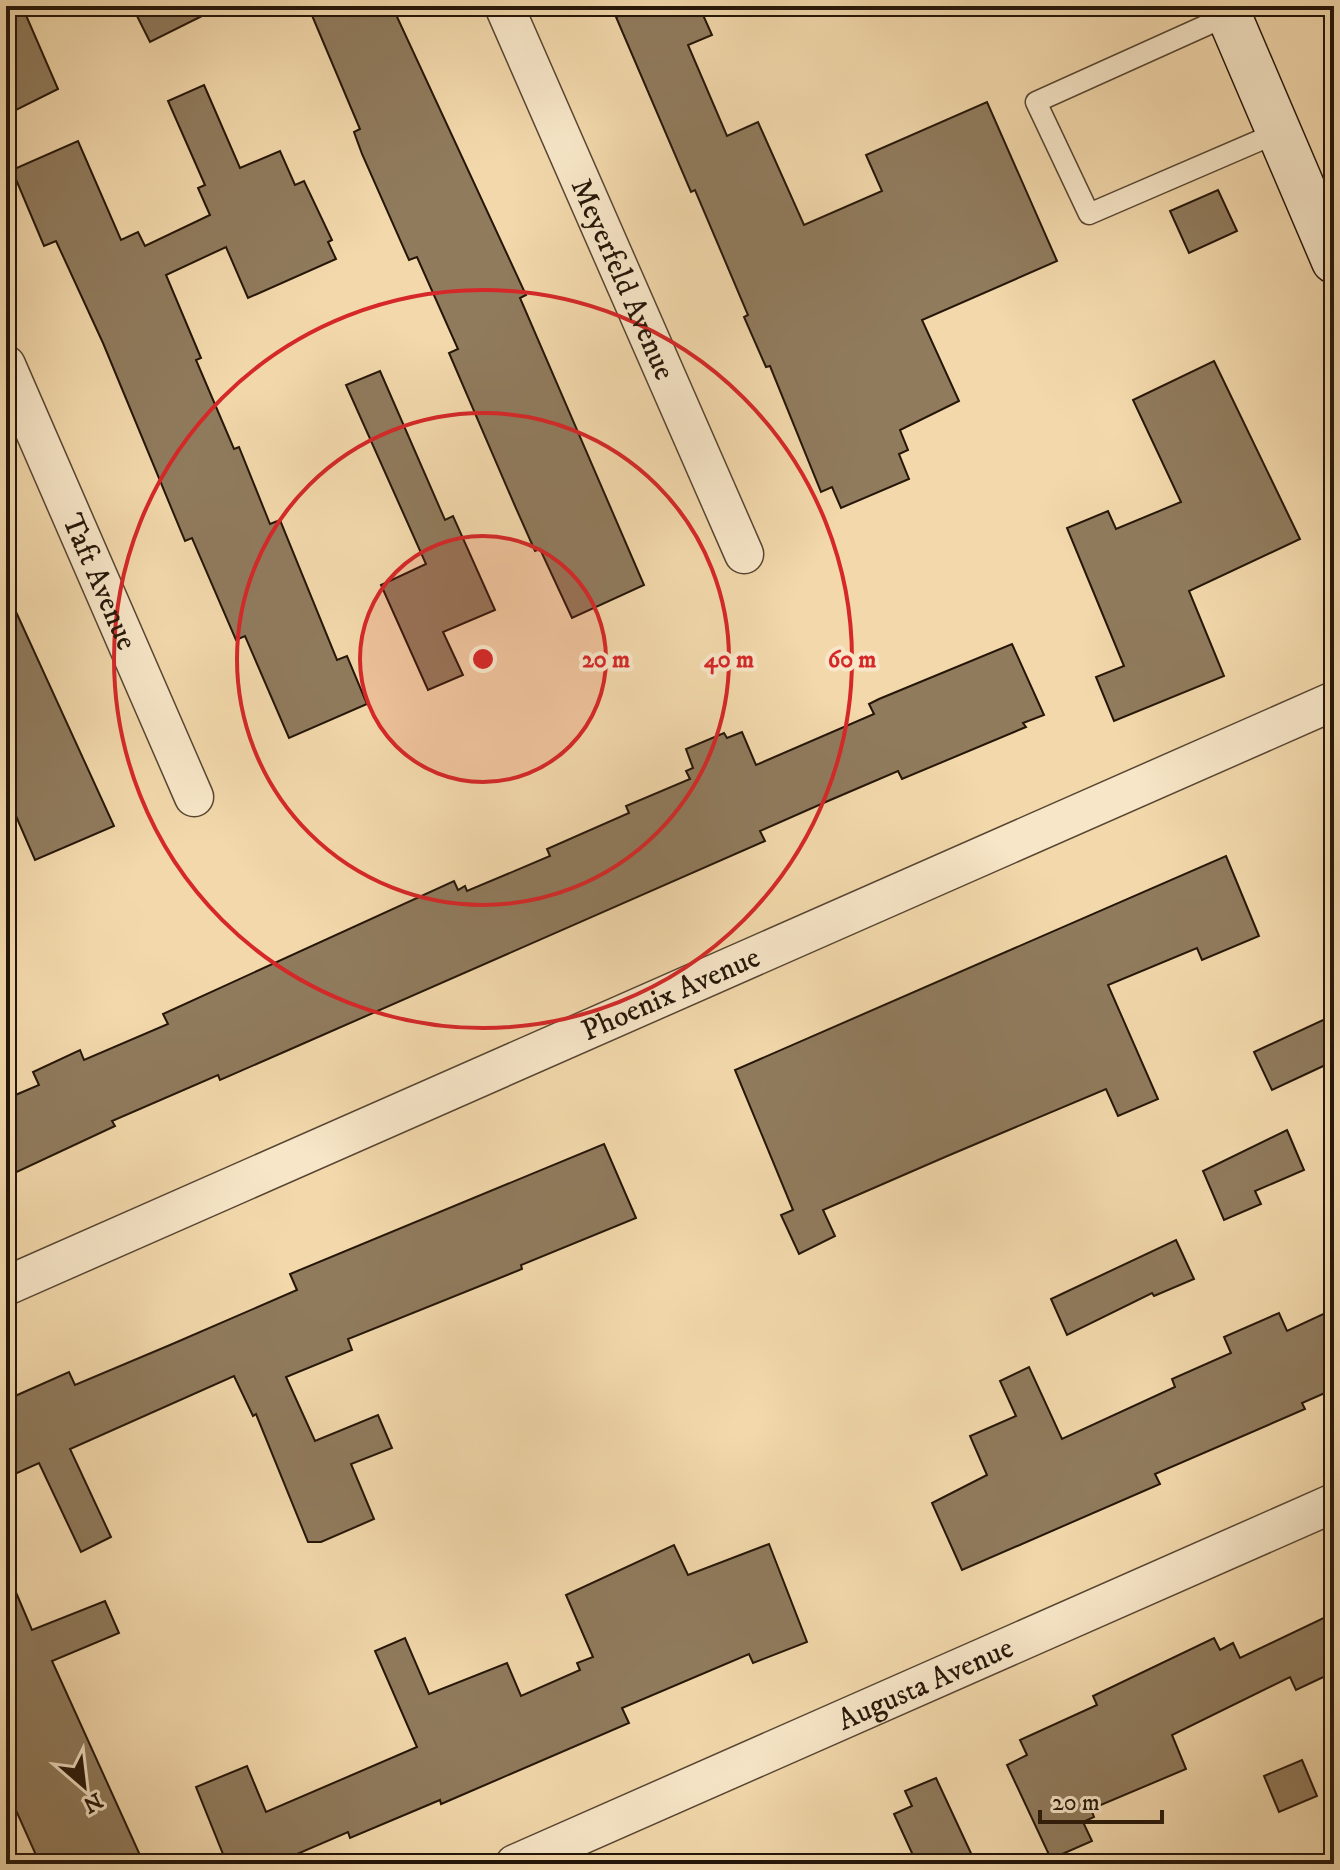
<svg xmlns="http://www.w3.org/2000/svg" width="1340" height="1870" font-family="'IM FELL DW Pica',serif">
	<rect width="100%" height="100%" fill="#f2d8ab"/>
	<filter id="stains"><feTurbulence type="fractalNoise" baseFrequency=".0025" numOctaves="4"/><feColorMatrix values="0 0 0 0 .2 0 0 0 0 .09 0 0 0 0 .02 0 0 0 .5 -.17"/></filter>
	<radialGradient id="worn" r=".72"><stop offset=".6" stop-color="#630" stop-opacity="0"/><stop offset="1" stop-color="#630" stop-opacity=".3"/></radialGradient>
	<g fill="#907b5d" stroke="#251609" stroke-width="2">
		<path d="M6 6H22L58 89 6 115Z"/>
		<path d="M132 6H222L150 42Z"/>
		<path d="M308 6H392L526 295 520 298 644 585 572 618 540 549 535 551 515 506 449 353 458 349 417 257 409 260 362 154 354 132 360 129Z"/>
		<path d="M641 6H699L712 35 688 45 727 136 758 122 804 225 882 191 866 155 987 102 1057 261 922 320 959 401 900 430 908 450 899 454 909 479 841 508 832 487 821 492 770 366 766 367 744 317 748 315 695 190 691 192 616 17Z"/>
		<path d="M204 85 240 168 280 151 295 185 304 181 332 240 328 242 336 259 248 298 226 247 166 275 201 358 196 360 234 449 239 447 270 524 280 520 337 660 347 656 367 704 289 738 245 636 236 640 192 538 185 541 103 343 56 241 44 246 12 170 78 141 121 240 138 232 145 246 210 215 198 188 205 185 168 101Z"/>
		<path d="M1218 190 1237 231 1189 253 1170 211Z"/>
		<path d="M1214 361 1300 539 1189 591 1224 676 1114 721 1096 677 1124 666 1067 528 1108 511 1116 529 1181 502 1133 400Z"/>
		<path d="M380 371 445 520 453 516 495 610 443 632 463 675 428 690 381 585 426 564 346 385Z"/>
		<path d="M6 590 114 826 35 860 6 793Z"/>
		<path d="M1012 644 1044 715 1023 723 1026 727 902 779 898 771 828 801 760 831 765 841 284 1052 220 1080 218 1075 112 1121 115 1126 6 1177V1099L39 1085 33 1072 80 1050 84 1060 168 1024 163 1014 454 881 458 890 465 886 467 891 550 856 547 849 629 813 626 806 690 779 686 771 693 768 686 749 724 733 727 738 742 732 756 765 874 714 869 704 879 699Z"/>
		<path d="M1226 856 1259 936 1202 960 1197 948 1108 985 1158 1099 1118 1116 1106 1089 945 1157 823 1210 835 1236 799 1254 781 1215 793 1210 735 1070Z"/>
		<path d="M1334 1015V1061L1272 1090 1254 1052Z"/>
		<path d="M1287 1130 1304 1170 1255 1191 1261 1204 1224 1220 1203 1171Z"/>
		<path d="M604 1144 636 1218 521 1265 522 1269 348 1339 352 1350 286 1377 315 1441 378 1415 392 1448 351 1464 374 1519 321 1542H308L256 1414 253 1416 234 1376 70 1449 111 1537 81 1552 39 1463 6 1478V1400L69 1372 75 1385 170 1345 297 1290 290 1274Z"/>
		<path d="M1176 1240 1194 1279 1154 1296 1152 1293 1067 1335 1051 1299Z"/>
		<path d="M1334 1309V1389L1302 1403 1305 1409 1155 1474 1160 1484 962 1570 932 1503 987 1475 970 1436 1016 1416 1000 1381 1029 1367 1062 1439 1175 1387 1172 1379 1231 1353 1224 1337 1279 1313 1287 1331Z"/>
		<path d="M769 1544 807 1642 753 1663 749 1654 622 1708 629 1723 441 1804 440 1800 350 1838 348 1832 274 1864H227L196 1787 247 1766 266 1812 417 1747 375 1651 405 1638 429 1694 507 1663 521 1696 580 1670 577 1663 593 1657 566 1595 674 1545 688 1575Z"/>
		<path d="M6 1569 32 1630 105 1601 119 1633 52 1661 144 1864H40L6 1788Z"/>
		<path d="M1334 1613V1672L1296 1690 1290 1677 1172 1735 1186 1769 1091 1809 1094 1817 1083 1822 1092 1841 1051 1859 1007 1765 1027 1755 1020 1740 1097 1705 1093 1696 1214 1638 1220 1650 1233 1643 1240 1658Z"/>
		<path d="M1302 1760 1317 1796 1279 1812 1264 1776Z"/>
		<path d="M936 1778 976 1864H917L894 1814 912 1806 905 1791Z"/>
	</g>
	<g fill="none" stroke-linecap="round" stroke-linejoin="round">
		<defs>
			<path id="lane" d="M1229 15 1036 102 1089 214 1279 132"/>
			<g id="street">
				<path id="s1" d="M504 6 744 554"/>
				<path id="s2" d="M6 365 194 797"/>
				<path id="s3" d="M6 1286 1334 701"/>
				<path id="s4" d="M515 1864 1334 1503"/>
			</g>
			<path id="secondary" d="M1225 6 1334 261"/>
		</defs>
		<use href="#lane" stroke="#584632" stroke-width="23"/>
		<use href="#street" stroke="#584632" stroke-width="41"/>
		<use href="#secondary" stroke="#251609" stroke-width="47"/>
		<use href="#lane" stroke="#f7e6c8" stroke-width="20"/>
		<use href="#street" stroke="#f7e6c8" stroke-width="38"/>
		<use href="#secondary" stroke="#f7e6c8" stroke-width="44"/>
	</g>
	<circle cx="483" cy="659" r="123" fill="#d62828" fill-opacity=".12"/>
	<g fill="none" stroke="#d62828" stroke-width="4">
		<circle cx="483" cy="659" r="123"/>
		<circle cx="483" cy="659" r="246"/>
		<circle cx="483" cy="659" r="369"/>
	</g>
	<g text-anchor="middle" stroke-width="8" stroke-linejoin="round" paint-order="stroke">
		<g font-size="30" fill="#251609" stroke="#f7e6c8">
			<text dy="10" stroke="none"><textPath href="#s1" startOffset="298">Meyerfeld Avenue</textPath></text>
			<text dy="10" stroke="none"><textPath href="#s2" startOffset="236">Taft Avenue</textPath></text>
			<text dy="10" stroke="none"><textPath href="#s3" startOffset="726">Phoenix Avenue</textPath></text>
			<text dy="10" stroke="none"><textPath href="#s4" startOffset="448">Augusta Avenue</textPath></text>
		</g>
	</g>
	<circle cx="483" cy="659" r="12" fill="#d62828" stroke="#f7e6c8" stroke-width="4"/>
	<g font-size="24" text-anchor="middle" font-weight="bold" fill="#d62828" stroke="#f7e6c8" stroke-width="8" stroke-linejoin="round" paint-order="stroke">
		<text x="606" y="667">20 m</text>
		<text x="729" y="667">40 m</text>
		<text x="852" y="667">60 m</text>
	</g>
	<rect width="1340" height="1870" fill="none" stroke="#f2d8ab" stroke-width="32"/>
	<rect x="8" y="8" width="1324" height="1854" fill="none" stroke="#251609" stroke-width="4"/>
	<rect x="16" y="16" width="1308" height="1838" fill="none" stroke="#251609" stroke-width="2"/>
	<g transform="translate(84 1786) rotate(152)" stroke="#f7e6c8" stroke-width="6" paint-order="stroke">
	<path d="M0-6L14 30L0 20L-14 30Z" fill="#251609"/>
	<text y="-12" font-size="22" font-weight="bold" text-anchor="middle" fill="#251609">N</text>
	</g>
	<path d="M1040 1810v12h122v-12" fill="none" stroke="#251609" stroke-width="4"/>
	<text x="1052" y="1810" font-size="24" fill="#251609" stroke="#f7e6c8" stroke-width="6" paint-order="stroke">20 m</text>
	<rect width="100%" height="100%" filter="url(#stains)"/>
	<rect width="100%" height="100%" fill="url(#worn)"/>
</svg>
